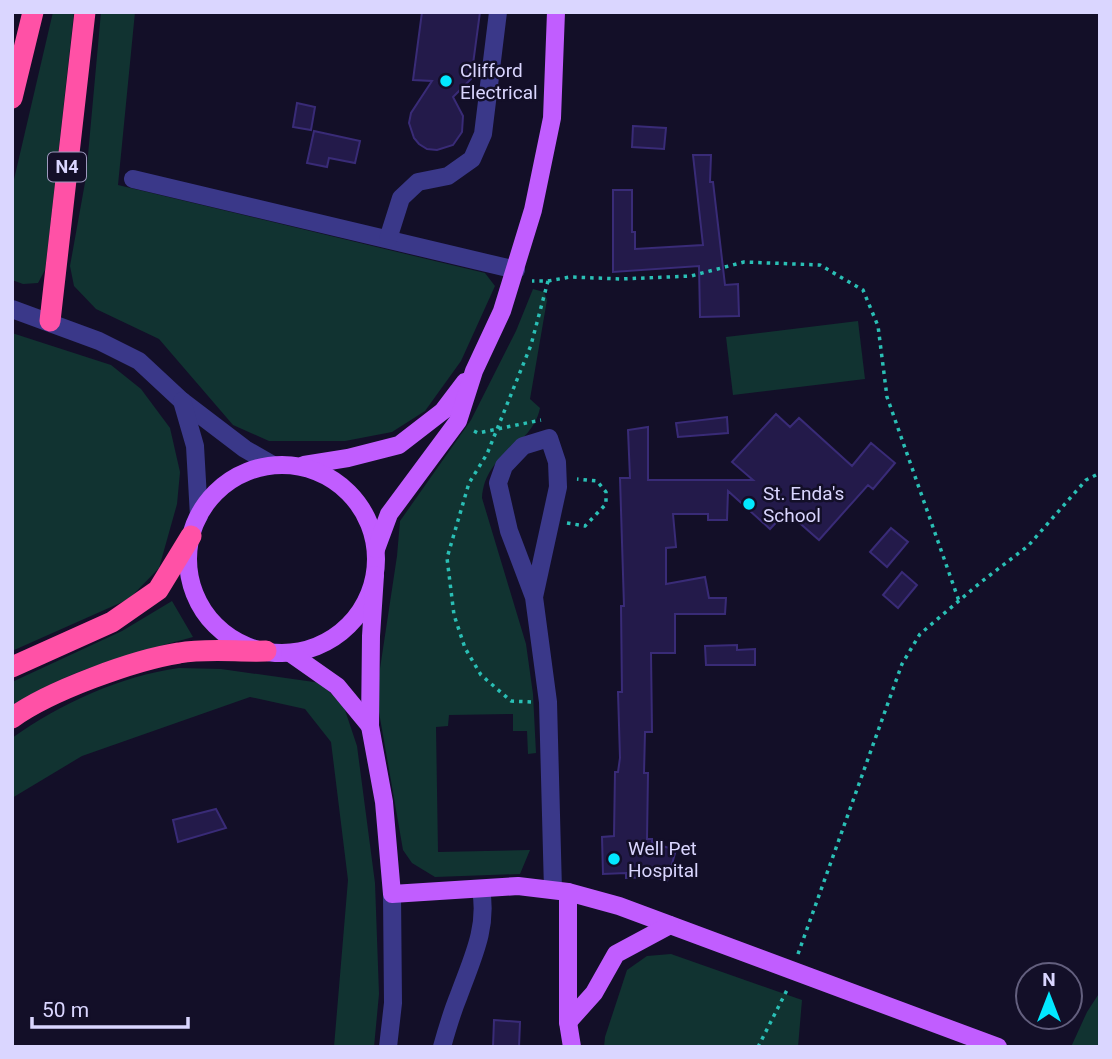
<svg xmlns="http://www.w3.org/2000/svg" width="1112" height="1059" font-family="Roboto,sans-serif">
	<rect width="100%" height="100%" fill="#130f28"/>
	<g fill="#113331">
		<path d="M53 12H74L49 237 45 270 38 283 23 284 12 280V188Z"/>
		<path d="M101 12H135L118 185 485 273 495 286 461 361 425 411 392 432 345 441H269L233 425 159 339 96 309 74 286 70 266 86 177Z"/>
		<path d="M533 289 544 292 547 300 530 399 540 408C532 448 485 451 482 498L526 644 533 694 536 753 528 754 527 731H513V714L449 715 448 726 436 727 438 852 530 850 520 874 435 877 412 863 403 850 376 695 397 556 400 521 471 420 516 331Z"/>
		<path d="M858 321 865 379 733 395 726 337Z"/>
		<path d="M12 333 111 365 141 389 170 428 180 472 177 504 159 568 129 599 12 651Z"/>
		<path d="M172 601 193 637C131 654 66 670 12 706V682L122 631Z"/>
		<path d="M179 668 221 669 321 683 344 707 357 746 375 883 379 994 374 1047H334L348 880 331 742 305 709 250 697 82 756 12 798V738C60 704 120 676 179 668Z"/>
		<path d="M671 954 802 1000 798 1047H604L605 1037 627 970 647 956Z"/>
		<path d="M1100 992V1047H1071L1087 1012Z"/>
	</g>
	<g fill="#231a4a" stroke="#392b77" stroke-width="2">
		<path d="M422 12H480L471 79 453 97 463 116 462 132 453 145 437 150 427 149 419 144 414 138 409 123 411 113 432 81 413 80Z"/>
		<path d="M297 103 315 107 311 130 293 127Z"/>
		<path d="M633 126 666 128 664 149 632 147Z"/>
		<path d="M314 131 360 141 355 163 329 158 327 167 307 163Z"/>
		<path d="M693 155H711L710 182H713L725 285 738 284 739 316 700 317 699 266 613 272V190H632V232H635V249L703 245Z"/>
		<path d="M776 414 790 427 799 418 852 466 871 443 895 463 873 489 868 485 819 540 795 519 793 522 784 514 770 529 728 491 727 520H708V514H673L676 547 666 548V584L705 577 709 598H726L725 614H675V653H651L652 732H645L644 773H648L647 839H652V843L676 850 667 881 655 877 626 878V873L603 874 602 837 614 836 615 772H618L620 758 618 692H622L621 606H624L620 478H630L628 430 648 427V480H753L732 462Z"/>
		<path d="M727 417 728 433 678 437 676 423Z"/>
		<path d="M891 528 908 542 887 567 870 552Z"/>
		<path d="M902 572 917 585 898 608 883 595Z"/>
		<path d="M737 645V650L755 649V665H706L705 646Z"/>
		<path d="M216 809 226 828 178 842 173 820Z"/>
		<path d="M494 1020 520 1022 519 1047H493Z"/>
	</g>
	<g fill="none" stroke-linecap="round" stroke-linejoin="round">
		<g stroke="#2abfb5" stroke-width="3.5" stroke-dasharray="3.5 5" stroke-linecap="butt">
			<path d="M548 281 570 277 621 279 691 276 744 262 820 265 863 290 878 326 887 397 959 601"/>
			<path d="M474 431 478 433 541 420"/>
			<path d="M567 523 585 526 606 504V492L597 481 577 479"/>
			<path d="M531 702 511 701 481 675 465 648 454 615 447 558 469 483 487 454 531 345 548 281H532"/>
			<path d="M798 954 902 664 920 634 981 582 1028 546 1086 480 1100 473"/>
			<path d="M758 1047 788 988"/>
		</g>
		<g stroke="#3a3889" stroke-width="18">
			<path d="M133 179 516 270"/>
			<path d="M388 239 401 198 418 182 448 176 472 159 483 134 498 12"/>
			<path d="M12 309 99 341 139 361 182 401 245 449 273 465"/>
			<path d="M182 401 195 446 199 516"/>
			<path d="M534 597 558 487 557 462 549 438 523 446 504 466 498 483 509 531 534 597 548 702 553 890"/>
			<path d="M388 1047 393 1003 392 894"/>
			<path d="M442 1047C447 1029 452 1012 459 995 472 959 488 928 481 890"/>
		</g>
		<g stroke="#c15dff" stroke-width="18">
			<path d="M304 465 348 458 399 445 443 411 465 382"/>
			<circle cx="282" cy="559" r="94"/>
			<path d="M376 549 389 514 458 421 474 371 502 311 533 210 552 118 556 12"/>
			<path d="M375 575 371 636 370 726 384 802 392 894 518 886 568 892 619 906 998 1047"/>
			<path d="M290 653 337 686 370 726"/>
			<path d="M568 892V1022L572 1047"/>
			<path d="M568 1022 594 993 616 954 670 925"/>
		</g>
		<g stroke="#ff51a6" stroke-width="21">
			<path d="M12 98 33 12"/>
			<path d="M50 321 85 12"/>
			<path d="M12 667 112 622 158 590 191 536"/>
			<path d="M12 718C49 691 134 660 179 653 206 648 238 652 266 651"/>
		</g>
	</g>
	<g fill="#02e8ff" stroke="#130f28" stroke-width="2.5">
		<circle cx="446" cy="81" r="7"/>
		<circle cx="749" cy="504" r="7"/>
		<circle cx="614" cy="859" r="7"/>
	</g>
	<g text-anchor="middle" stroke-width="5" stroke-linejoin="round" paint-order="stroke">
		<rect fill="#130f28" stroke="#9e9abe" stroke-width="2" x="48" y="152.5" width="38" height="29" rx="5"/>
		<g font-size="18" font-weight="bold" fill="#dad6ff">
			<text x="67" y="173">N4</text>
		</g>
		<g font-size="19" fill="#dad6ff" stroke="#130f28" text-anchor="start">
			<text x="460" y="77">Clifford<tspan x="460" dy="22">Electrical</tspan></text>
			<text x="763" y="500">St. Enda's<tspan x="763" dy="22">School</tspan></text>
			<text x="628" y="855">Well Pet<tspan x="628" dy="22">Hospital</tspan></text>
		</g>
	</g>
	<rect width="1112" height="1059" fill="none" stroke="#dad6ff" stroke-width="28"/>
	<g transform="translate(1049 996)"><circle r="33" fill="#130f28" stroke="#635f7e" stroke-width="2"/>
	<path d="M0-5L12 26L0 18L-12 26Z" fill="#02e8ff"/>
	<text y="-10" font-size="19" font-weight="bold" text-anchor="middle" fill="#dad6ff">N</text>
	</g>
	<path d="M32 1017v10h156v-10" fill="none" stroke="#dad6ff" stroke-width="3.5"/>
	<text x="42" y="1017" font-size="21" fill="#dad6ff" stroke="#130f28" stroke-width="5" paint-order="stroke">50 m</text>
</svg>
